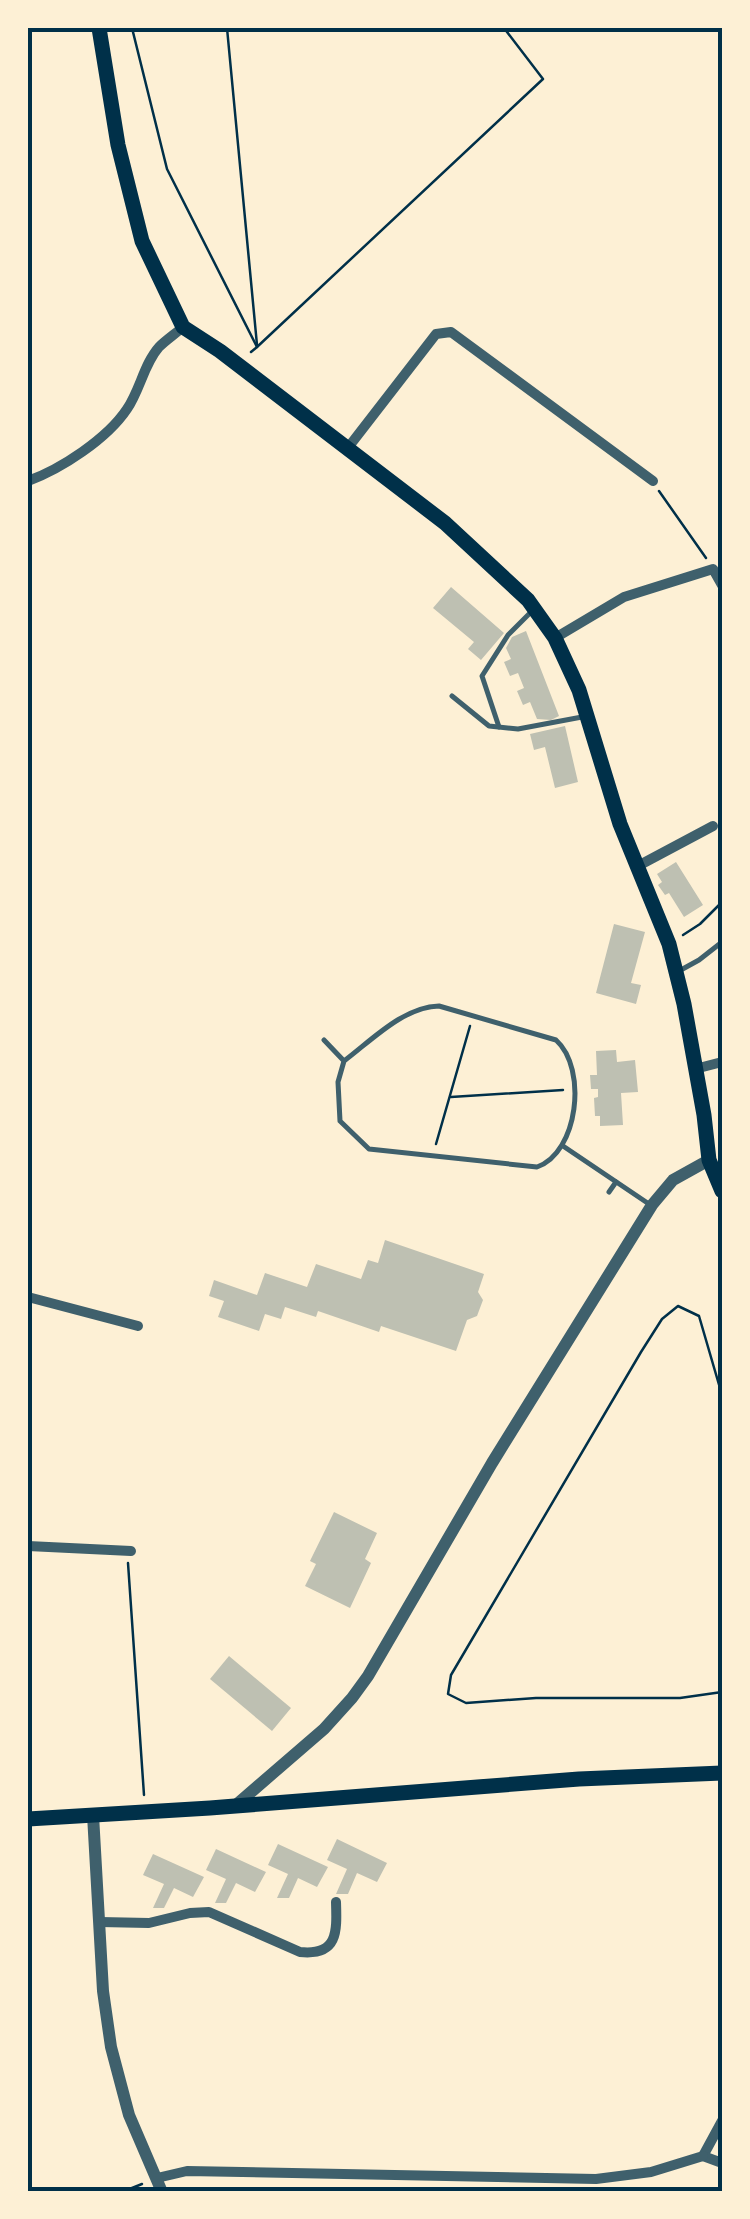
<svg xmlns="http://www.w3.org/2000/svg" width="750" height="2219" font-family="'Fira Sans',sans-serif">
	<rect width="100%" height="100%" fill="#fdf0d5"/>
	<g fill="#bec0b2">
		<path d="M451 587 504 633 481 660 468 649 474 642 433 608Z"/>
		<path d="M526 631 559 716 551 720 537 719 530 702 523 705 517 691 524 688 518 673 510 676 504 662 511 659 506 648 512 637Z"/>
		<path d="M565 726 578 782 555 788 545 747 534 750 530 734Z"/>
		<path d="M676 862 703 905 684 917 669 893 665 895 658 885 662 882 657 874Z"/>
		<path d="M614 924 645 932 631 983 641 985 636 1004 596 993Z"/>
		<path d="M616 1050 617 1062 635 1060 638 1092 621 1093 623 1125 600 1126V1116H595L594 1098 598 1097V1089H591L590 1075H597L596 1051Z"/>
		<path d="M385 1240 484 1274 478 1292 483 1300 477 1316 467 1320 456 1351 381 1326 379 1332 318 1311 316 1317 285 1307 281 1319 265 1314 259 1331 218 1317 224 1301 209 1296 214 1280 257 1295 265 1273 307 1287 316 1264 361 1279 368 1260 378 1263Z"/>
		<path d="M334 1512 377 1533 365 1559 371 1563 350 1608 305 1586 316 1564 310 1561Z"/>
		<path d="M229 1656 291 1708 272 1731 210 1679Z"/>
		<path d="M337 1839 387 1863 377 1882 357 1873 348 1894H336L347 1869 327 1860Z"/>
		<path d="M278 1844 328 1867 317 1887 298 1878 289 1898H277L288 1874 268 1865Z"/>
		<path d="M216 1849 266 1872 255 1892 236 1883 226 1903H215L226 1879 206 1870Z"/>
		<path d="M153 1854 204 1877 193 1897 174 1888 164 1908H153L164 1884 143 1875Z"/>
	</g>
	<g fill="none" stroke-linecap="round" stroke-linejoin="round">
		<g stroke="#003049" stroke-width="2.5">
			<path d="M132 28 167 169 257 347 251 352"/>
			<path d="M227 28 257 345"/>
			<path d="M257 347 543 79 504 28"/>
			<path d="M659 491 706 558"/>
			<path d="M683 935 700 924 722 902"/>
			<path d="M451 1097 563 1090"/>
			<path d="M436 1144 470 1026"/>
			<path d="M722 1395 699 1316 678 1306 662 1319 641 1352 451 1675 448 1694 466 1703 536 1698H680L722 1692"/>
			<path d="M128 1563 144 1795"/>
			<path d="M122 2192 142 2184"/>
		</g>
		<g stroke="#3f606c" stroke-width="5">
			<path d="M452 696 489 726 518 729 582 717"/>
			<path d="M499 727 482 676 508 635 532 611"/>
			<path d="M679 971 699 960 722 942"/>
			<path d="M324 1040 344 1061C372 1040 403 1007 439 1006L556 1040C588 1069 578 1153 537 1167L369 1149 340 1121 338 1082 344 1061"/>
			<path d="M563 1146 649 1204"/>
			<path d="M609 1192 616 1182"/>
		</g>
		<g stroke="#3f606c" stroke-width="10">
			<path d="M347 449 436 334 451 332 653 481"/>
			<path d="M28 481C61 469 107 439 127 409 140 390 144 364 159 347 166 340 175 334 183 327"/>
			<path d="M555 638 624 597 713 569 722 585"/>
			<path d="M636 867 713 826"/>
			<path d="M695 1069 722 1062"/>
			<path d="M28 1297 138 1326"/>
			<path d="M28 1546 131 1551"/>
			<path d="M100 1922 149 1923 190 1913 209 1912 300 1952C338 1956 337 1932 336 1902"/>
			<path d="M703 2156 722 2121"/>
			<path d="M703 2156 722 2163"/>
			<path d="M157 2178 187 2171 596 2179 651 2172 703 2156"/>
		</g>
		<g stroke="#3f606c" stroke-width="12">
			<path d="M236 1805 324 1729 352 1698 368 1676 492 1463 652 1205 673 1180 709 1160"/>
			<path d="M93 1815 103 1991 111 2047 129 2115 162 2192"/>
		</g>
		<g stroke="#003049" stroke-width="15">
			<path d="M99 28 118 145 142 241 183 327 220 351 445 523 528 600 555 638 579 690 620 824 669 944 684 1004 704 1115 709 1160 722 1191"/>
			<path d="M28 1819 210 1808 579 1779 722 1773"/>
		</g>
	</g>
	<rect width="750" height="2219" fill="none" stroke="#fdf0d5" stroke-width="60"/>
	<rect x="30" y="30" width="690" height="2159" fill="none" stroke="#003049" stroke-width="4"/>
</svg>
